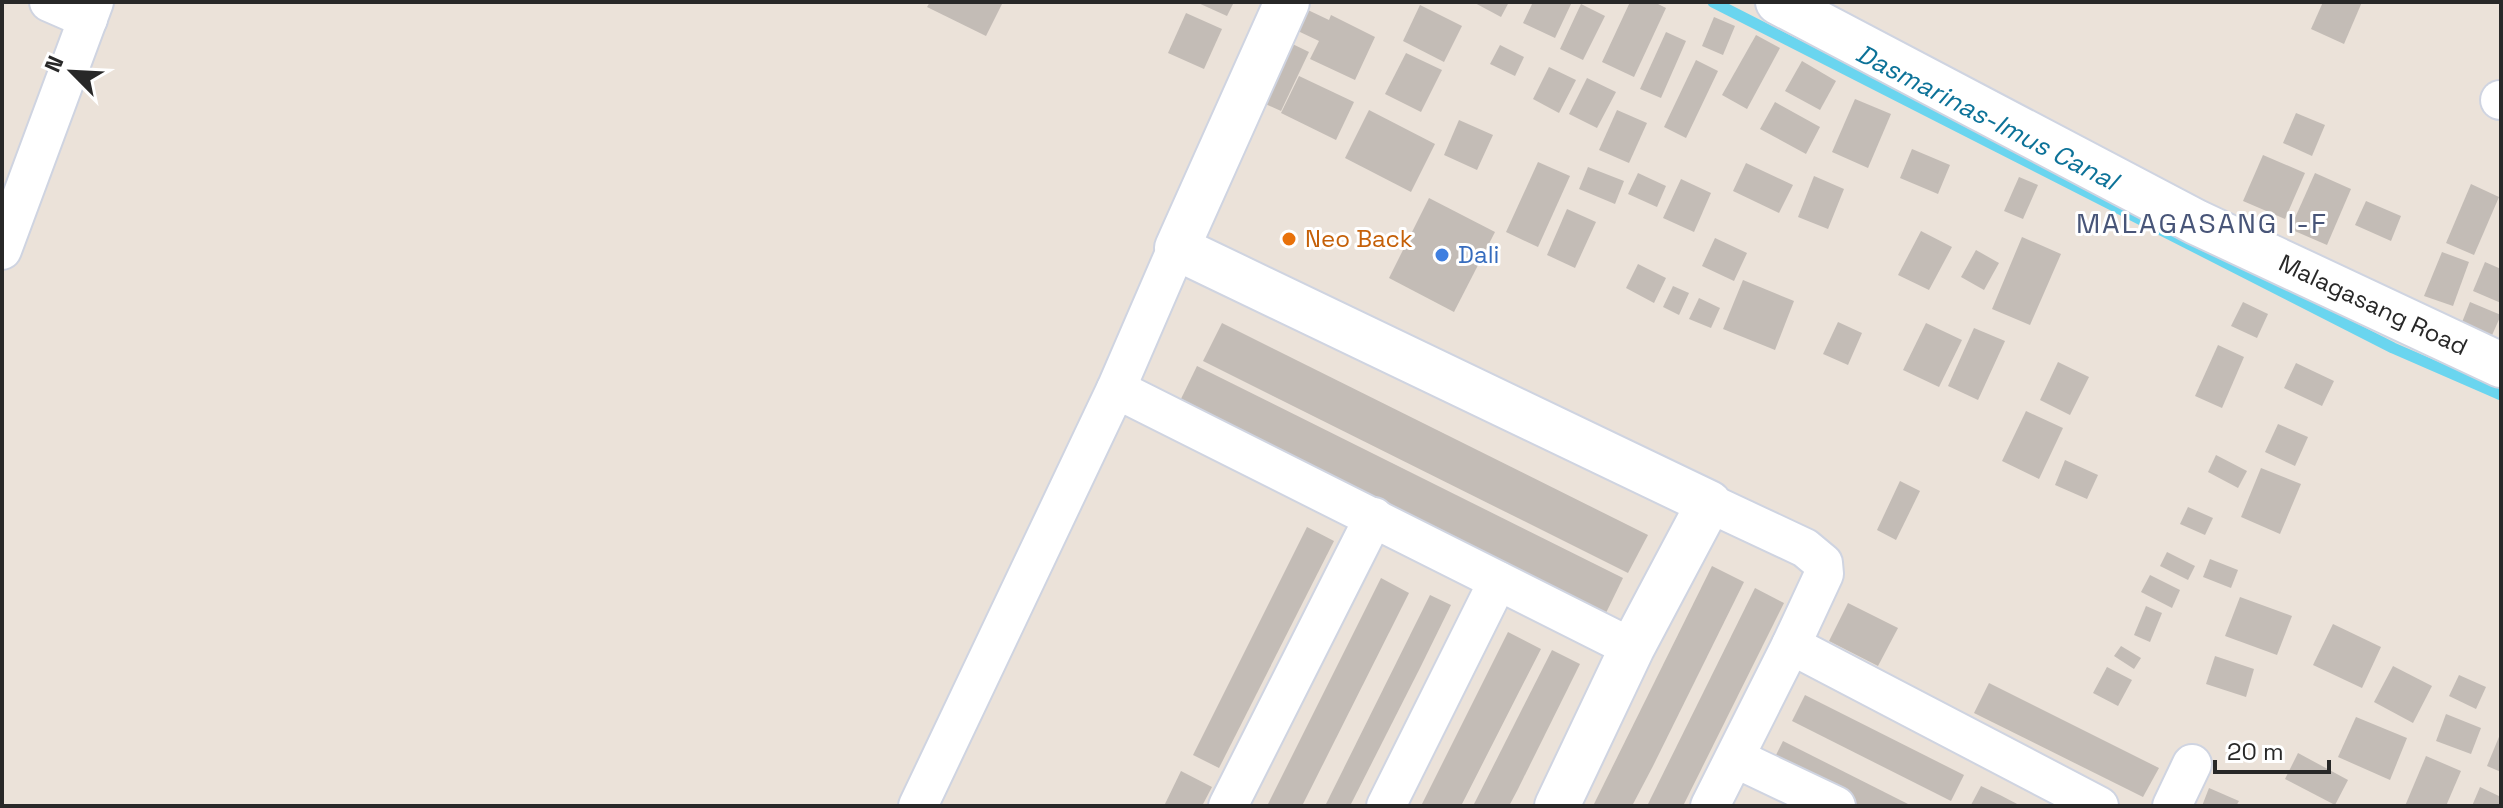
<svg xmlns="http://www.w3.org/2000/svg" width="2503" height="808" font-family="'Space Grotesk',sans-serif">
	<rect width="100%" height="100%" fill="#ebe2d9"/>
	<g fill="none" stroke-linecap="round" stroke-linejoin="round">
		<path stroke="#6ad5ef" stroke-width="11" d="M1713 2 2393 348 2501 395"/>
	</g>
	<g fill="#c3bcb6">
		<path d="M930 2H1003L986 36 927 7Z"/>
		<path d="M1196 2H1234L1227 16Z"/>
		<path d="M1291 2 1329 20 1331 15 1375 37 1355 80 1310 59 1319 41 1281 23Z"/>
		<path d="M1473 2H1509L1501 17Z"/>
		<path d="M1533 2H1572L1555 38 1523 23Z"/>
		<path d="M1630 2H1654L1666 8 1634 77 1602 62Z"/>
		<path d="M2323 2H2362L2344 44 2311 29Z"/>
		<path d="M1581 4 1605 16 1583 60 1560 49Z"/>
		<path d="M1420 5 1462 26 1444 62 1403 41Z"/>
		<path d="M1186 13 1222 29 1204 69 1168 53Z"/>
		<path d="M1714 17 1735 26 1723 55 1702 46Z"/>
		<path d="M1666 32 1686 41 1661 98 1640 89Z"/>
		<path d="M1756 35 1780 48 1747 109 1722 95Z"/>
		<path d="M1276 36 1309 52 1281 111 1248 96Z"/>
		<path d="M1500 45 1524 57 1515 76 1490 64Z"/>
		<path d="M1406 53 1442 70 1421 112 1385 94Z"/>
		<path d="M1696 60 1718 71 1686 138 1664 127Z"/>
		<path d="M1802 61 1836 81 1820 110 1785 91Z"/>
		<path d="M1549 67 1576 80 1559 113 1533 99Z"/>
		<path d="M1299 76 1354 102 1336 140 1281 113Z"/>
		<path d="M1587 78 1616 92 1597 128 1569 114Z"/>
		<path d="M1855 99 1891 114 1868 168 1832 152Z"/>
		<path d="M1775 102 1820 127 1806 154 1760 129Z"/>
		<path d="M1369 110 1435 144 1411 192 1345 158Z"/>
		<path d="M1617 110 1647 123 1629 163 1599 150Z"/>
		<path d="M2296 113 2325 125 2312 156 2283 143Z"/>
		<path d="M1459 120 1493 135 1477 170 1444 155Z"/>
		<path d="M1912 149 1950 165 1938 194 1900 178Z"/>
		<path d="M2263 155 2305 173 2285 219 2243 201Z"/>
		<path d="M1538 162 1570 176 1538 247 1506 232Z"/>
		<path d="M1746 163 1793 185 1779 213 1733 191Z"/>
		<path d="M1588 167 1624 181 1615 204 1579 189Z"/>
		<path d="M1638 173 1666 186 1657 207 1628 194Z"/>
		<path d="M2315 173 2351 189 2327 245 2290 229Z"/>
		<path d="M1814 176 1844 189 1828 229 1798 217Z"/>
		<path d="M2019 177 2038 185 2023 219 2004 211Z"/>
		<path d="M1681 179 1711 193 1694 232 1663 218Z"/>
		<path d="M2471 184 2499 197 2474 255 2446 243Z"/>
		<path d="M1429 198 1495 232 1454 312 1389 278Z"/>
		<path d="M2366 201 2401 216 2391 241 2355 225Z"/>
		<path d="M1567 209 1596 222 1575 268 1547 255Z"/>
		<path d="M1921 231 1952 247 1929 290 1898 275Z"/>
		<path d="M2022 237 2061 254 2030 325 1992 309Z"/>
		<path d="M1715 238 1747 253 1734 281 1702 266Z"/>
		<path d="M1976 250 1999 263 1984 290 1961 277Z"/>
		<path d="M2442 252 2469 262 2453 306 2424 296Z"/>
		<path d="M2485 262 2501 269V303L2473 291Z"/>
		<path d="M1638 264 1666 278 1654 303 1626 288Z"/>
		<path d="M1743 280 1794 301 1775 350 1723 329Z"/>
		<path d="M1673 286 1689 293 1679 315 1663 307Z"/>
		<path d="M1699 298 1720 308 1711 328 1689 319Z"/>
		<path d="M2243 302 2268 314 2257 338 2231 326Z"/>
		<path d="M2470 302 2501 315 2489 342 2459 330Z"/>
		<path d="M1838 322 1862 333 1848 365 1823 354Z"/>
		<path d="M1222 323 1648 535 1628 573 1203 361Z"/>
		<path d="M1926 323 1962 340 1939 387 1903 370Z"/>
		<path d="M1974 328 2005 341 1978 400 1948 386Z"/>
		<path d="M2218 345 2244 357 2222 408 2195 396Z"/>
		<path d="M2058 362 2089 377 2070 415 2040 400Z"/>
		<path d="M2296 363 2334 381 2322 406 2284 388Z"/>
		<path d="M1197 366 1623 578 1604 617 1178 405Z"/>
		<path d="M2026 411 2063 428 2039 479 2002 461Z"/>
		<path d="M2278 424 2308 437 2295 466 2265 452Z"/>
		<path d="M2216 455 2247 471 2238 488 2208 472Z"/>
		<path d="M2065 460 2098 475 2087 499 2055 485Z"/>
		<path d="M2261 468 2301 484 2280 534 2241 517Z"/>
		<path d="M1900 481 1920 491 1896 540 1877 530Z"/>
		<path d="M2188 507 2213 518 2205 535 2180 524Z"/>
		<path d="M1307 527 1334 541 1219 768 1193 755Z"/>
		<path d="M2167 552 2195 566 2188 580 2160 566Z"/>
		<path d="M2210 559 2238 570 2231 588 2203 577Z"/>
		<path d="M1712 566 1744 582 1653 766 1632 806H1593Z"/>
		<path d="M2150 575 2180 590 2172 608 2141 592Z"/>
		<path d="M1381 578 1409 593 1302 806H1267Z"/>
		<path d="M1755 588 1784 603 1683 806H1647Z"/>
		<path d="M1430 595 1451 605 1420 668 1350 806H1325Z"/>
		<path d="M2240 597 2292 616 2277 655 2225 636Z"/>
		<path d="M1848 603 1898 628 1878 666 1829 641Z"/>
		<path d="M2146 606 2162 613 2150 642 2134 635Z"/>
		<path d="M2333 624 2381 647 2362 688 2313 665Z"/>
		<path d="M1508 632 1541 649 1520 690 1461 806H1421Z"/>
		<path d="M2121 646 2141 658 2134 669 2114 656Z"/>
		<path d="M1552 650 1580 664 1517 791 1509 806H1473Z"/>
		<path d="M2215 656 2254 669 2246 697 2206 684Z"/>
		<path d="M2393 666 2432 686 2413 723 2374 702Z"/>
		<path d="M2107 667 2132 680 2118 706 2093 693Z"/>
		<path d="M2459 675 2486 687 2476 709 2449 696Z"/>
		<path d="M1989 683 2159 768 2143 797 1974 713Z"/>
		<path d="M1805 695 1964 775 1951 801 1792 721Z"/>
		<path d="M2446 714 2481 728 2471 754 2436 741Z"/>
		<path d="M2356 717 2407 738 2390 780 2338 757Z"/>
		<path d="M2501 732V772L2487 766Z"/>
		<path d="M1783 741 1912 806H1849L1770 767Z"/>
		<path d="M2298 753 2348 780 2335 805 2285 779Z"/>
		<path d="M2426 756 2461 771 2446 806H2405Z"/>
		<path d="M1181 771 1212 787 1202 806H1164Z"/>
		<path d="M1981 786 2000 795 2021 806 1971 805Z"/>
		<path d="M2480 787 2501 797V806H2472Z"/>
		<path d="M2209 788 2239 801 2236 806H2202Z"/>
	</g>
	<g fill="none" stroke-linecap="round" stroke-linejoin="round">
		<defs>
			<g id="street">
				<path d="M49 2 88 19"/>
				<path d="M2500 100H2501"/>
				<path d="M2 250 94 2"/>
				<path d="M1116 389 1632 648"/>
				<path d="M1709 503 1805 548 1823 563 1824 574 1791 645"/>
				<path d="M1735 758 1836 806"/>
				<path d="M918 806 1116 389 1177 248"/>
				<path d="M1228 806 1374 517"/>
				<path d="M1386 806 1498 581"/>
				<path d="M1710 806 1791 645 2099 806"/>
				<path d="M2172 806 2192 764"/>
			</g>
			<g id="secondary">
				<path d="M1287 2 1177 248 1709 503 1632 648 1557 806"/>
				<path id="s1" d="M1778 2 2196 222 2501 365"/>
			</g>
		</defs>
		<use href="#street" stroke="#cfd4e1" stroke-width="42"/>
		<use href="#secondary" stroke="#cfd4e1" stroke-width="48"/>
		<use href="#street" stroke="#fff" stroke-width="38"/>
		<use href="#secondary" stroke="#fff" stroke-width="44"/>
	</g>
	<circle fill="#e8710a" stroke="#fff" stroke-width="3" cx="1289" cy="239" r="8"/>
	<circle fill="#3f7fe0" stroke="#fff" stroke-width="3" cx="1442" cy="255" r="8"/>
	<g text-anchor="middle" stroke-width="6" stroke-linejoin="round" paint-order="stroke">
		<g font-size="24" fill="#c56008" stroke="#fff" text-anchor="start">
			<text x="1305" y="247">Neo Back</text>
		</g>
		<g font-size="24" fill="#366cbe" stroke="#fff" text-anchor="start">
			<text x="1458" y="263">Dali</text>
		</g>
		<g font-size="24" fill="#282828" stroke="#fff">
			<text dy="8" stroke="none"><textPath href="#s1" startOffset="668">Malagasang Road</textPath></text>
		</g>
		<g font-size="26" font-style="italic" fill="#0c7298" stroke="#fff">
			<text transform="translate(1987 117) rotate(27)" y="9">Dasmarinas-Imus Canal</text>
		</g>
		<g font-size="28" letter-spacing="2" fill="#485578" stroke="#fff">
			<text x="2202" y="233">MALAGASANG I-F</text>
		</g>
	</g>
	<rect width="2503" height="808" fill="none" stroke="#282828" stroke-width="8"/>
	<g transform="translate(72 72) rotate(294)" stroke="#ffffff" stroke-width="6" paint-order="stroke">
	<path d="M0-6L14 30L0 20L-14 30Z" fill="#282828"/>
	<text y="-12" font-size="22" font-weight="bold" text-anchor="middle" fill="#282828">N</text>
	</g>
	<path d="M2215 760v12h114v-12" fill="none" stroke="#282828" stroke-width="4"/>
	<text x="2227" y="760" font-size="24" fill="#282828" stroke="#ffffff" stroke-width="6" paint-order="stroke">20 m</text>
</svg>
